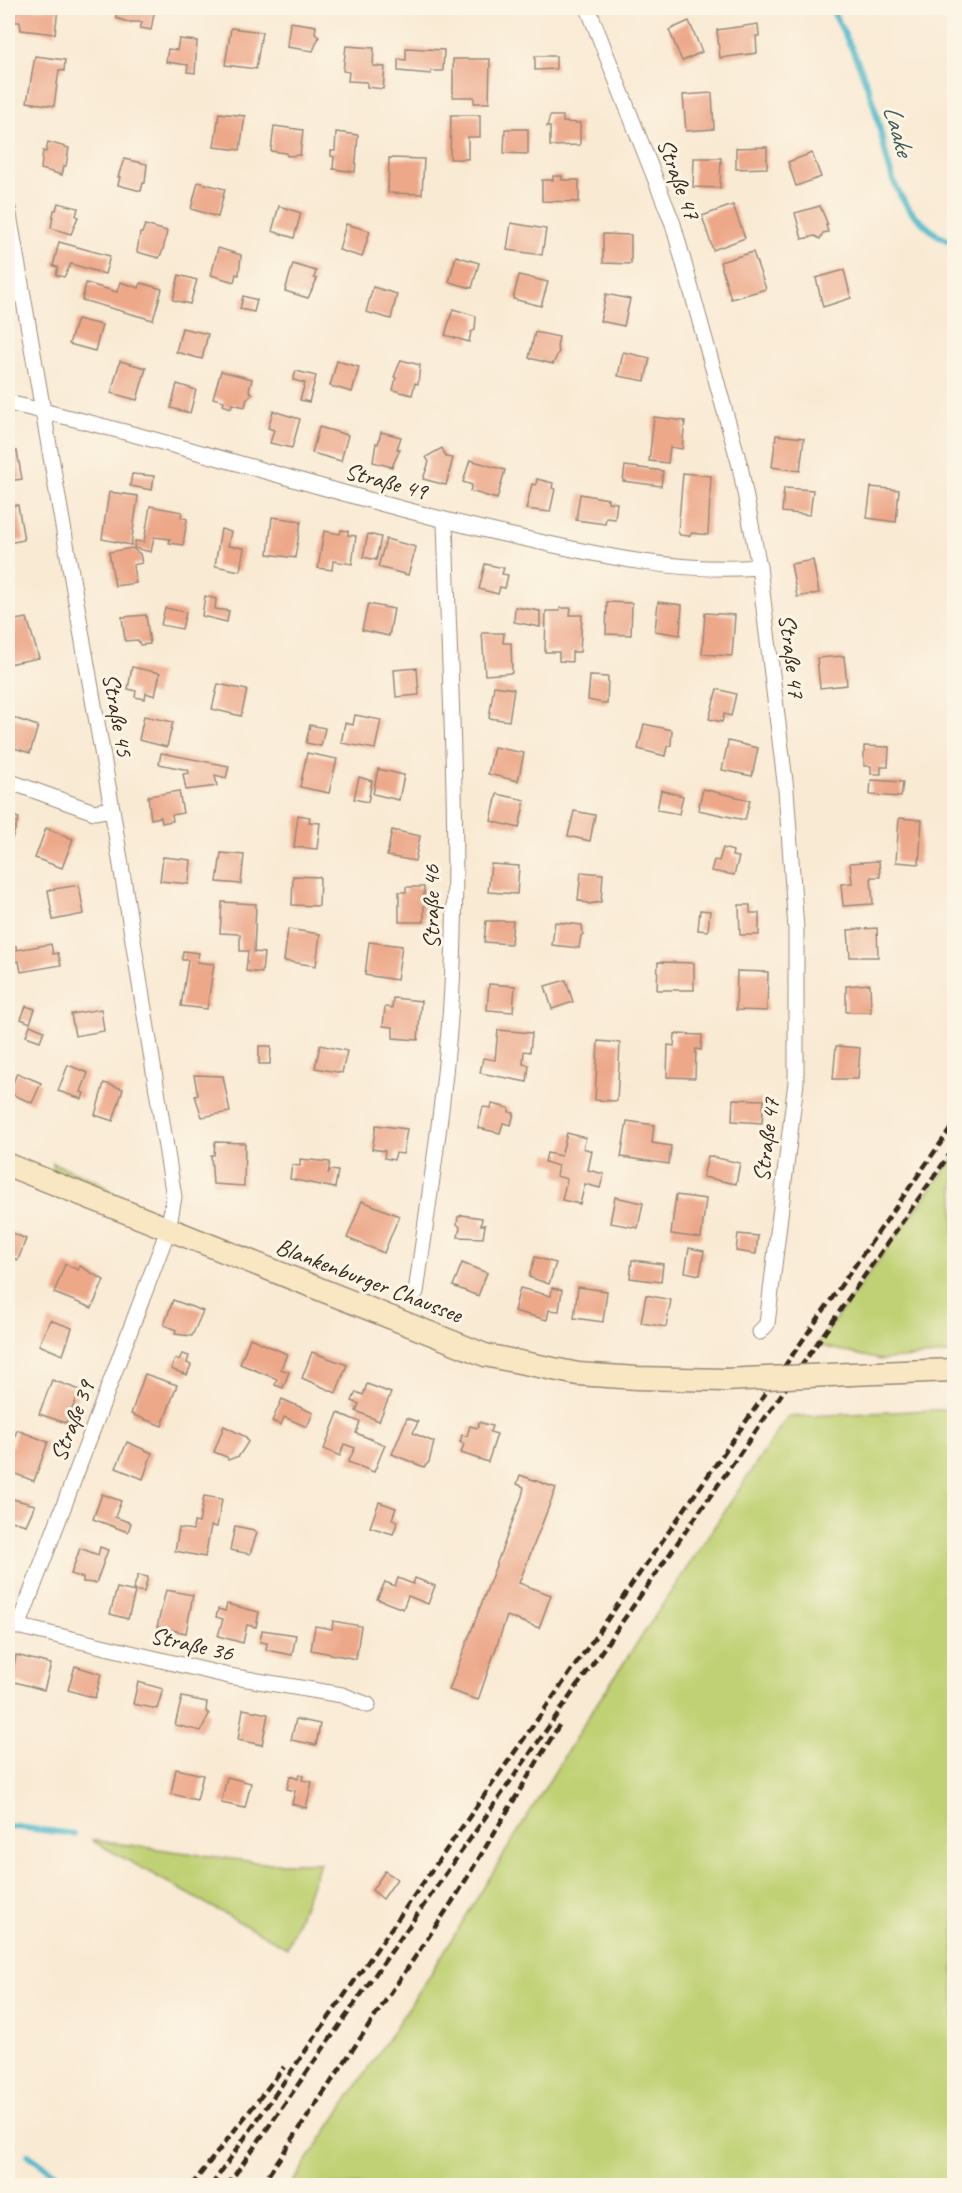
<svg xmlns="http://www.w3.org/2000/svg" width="962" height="2193" font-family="Caveat,sans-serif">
	<rect width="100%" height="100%" fill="#fcf5e5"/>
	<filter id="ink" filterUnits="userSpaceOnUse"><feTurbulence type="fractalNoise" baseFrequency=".0167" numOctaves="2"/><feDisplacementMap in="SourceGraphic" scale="12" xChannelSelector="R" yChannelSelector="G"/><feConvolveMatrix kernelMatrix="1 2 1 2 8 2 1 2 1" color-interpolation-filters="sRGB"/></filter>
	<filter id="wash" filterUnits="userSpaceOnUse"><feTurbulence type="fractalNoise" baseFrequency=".008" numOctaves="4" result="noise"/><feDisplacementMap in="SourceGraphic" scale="24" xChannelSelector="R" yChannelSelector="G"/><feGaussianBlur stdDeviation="1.35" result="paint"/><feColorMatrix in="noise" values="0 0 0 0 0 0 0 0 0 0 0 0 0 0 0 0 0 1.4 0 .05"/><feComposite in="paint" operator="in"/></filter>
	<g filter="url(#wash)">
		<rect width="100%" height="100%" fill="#f9ead4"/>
		<g fill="#c0d174" stroke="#7e7e49" stroke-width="1.5">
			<path d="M954 1157V1353L881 1360 817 1345Z"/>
			<path d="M53 1163 99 1182 119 1197 117 1199 54 1173Z"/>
			<path d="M954 1409V2185H291L430 1975 592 1711 787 1417Z"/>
			<path d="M91 1840 262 1863H320L287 1948Z"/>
		</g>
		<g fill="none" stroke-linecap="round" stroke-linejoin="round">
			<g stroke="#4cb7ca" stroke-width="6">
				<path d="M831 8C847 38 862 67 872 100 887 144 884 191 924 224 934 233 941 239 954 242"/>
				<path d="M8 1826 74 1834"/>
				<path d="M8 2139 13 2144"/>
				<path d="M28 2155 71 2186"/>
			</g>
		</g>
		<g id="blocks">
			<g fill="#eda88a">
				<path d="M13 8 58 9 55 34 21 30 20 22H15Z"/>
				<path d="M117 8H155L151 30 140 28 142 22H128L116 18Z"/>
				<path d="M689 21 702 52 682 61 669 30Z"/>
				<path d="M290 22 316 26 315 34 319 37 313 51 287 47Z"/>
				<path d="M758 24 759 36H756L757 53 720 58 717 30Z"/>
				<path d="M231 28 262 32 256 69 225 65Z"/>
				<path d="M179 39 197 41 195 73 187 72 188 65 166 62 168 49 177 50Z"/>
				<path d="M346 46 374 48 373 66 385 67 383 89 367 87V82L348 81 349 72 343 71Z"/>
				<path d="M406 48 444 50 443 71H431V74L398 71V59L406 60Z"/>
				<path d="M35 56 65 60 64 71 59 70 54 106 27 102Z"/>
				<path d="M535 56H556V69L535 70Z"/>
				<path d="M453 59H490L489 103H474V97H453Z"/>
				<path d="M712 93 714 129 686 131 683 95Z"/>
				<path d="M219 113 245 116 240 150 214 147Z"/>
				<path d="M451 115H480V137H468V159H450Z"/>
				<path d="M550 116H563V122L580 123V145L550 146V127H547Z"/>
				<path d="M274 126 303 130 300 155 287 156 286 153 271 151Z"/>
				<path d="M505 129H528V154L504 153Z"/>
				<path d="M336 132 358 135 355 172 333 169 334 157 331 156V151H335Z"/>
				<path d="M48 142 69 148 66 166H64L62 175 41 169 43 151 46 152Z"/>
				<path d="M767 147V168L736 169V148Z"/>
				<path d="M812 153 821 177 796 186 788 162Z"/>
				<path d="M389 158 424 159 422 194 388 193Z"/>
				<path d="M694 158H721L720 188 693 187Z"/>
				<path d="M124 159 147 164 145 183H143L141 191 118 185 120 177H118Z"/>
				<path d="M553 176H562V180H579V202L542 201V180H553Z"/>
				<path d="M198 182 225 189 218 217 191 209Z"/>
				<path d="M58 203 78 208 76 216 78 217 71 234 51 228 54 210H56Z"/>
				<path d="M733 205 745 238 713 250 702 216Z"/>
				<path d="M279 206 301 213 294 238 272 231Z"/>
				<path d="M820 206 828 225H826L828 232 823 233 820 239 815 236 802 239 795 213Z"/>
				<path d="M511 223 546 229 542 255 507 250Z"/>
				<path d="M346 224 370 231 362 257 339 250Z"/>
				<path d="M145 225 167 231 163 250 159 258 137 252 140 233H142Z"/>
				<path d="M603 234 631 235V264L603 263Z"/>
				<path d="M59 242 110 256 105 274 71 264 64 277 56 275 58 267 53 266Z"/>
				<path d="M218 248 241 255 239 275 236 274 234 282 211 275Z"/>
				<path d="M753 252 766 289 731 299 720 262Z"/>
				<path d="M456 256 479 263 472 288 449 282Z"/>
				<path d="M293 264 316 271 314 278 317 279 308 298 285 291Z"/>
				<path d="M844 270 851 298 823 307 816 278Z"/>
				<path d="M179 275 197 280 190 304 173 300Z"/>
				<path d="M519 275 548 282 541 306 513 299Z"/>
				<path d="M120 282 139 288 141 283 162 289 153 320 82 300 86 283 117 292Z"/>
				<path d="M373 287 397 294 391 319 366 312Z"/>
				<path d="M606 294 630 299 624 326 600 321Z"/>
				<path d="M243 296 257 300 254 312 240 309Z"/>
				<path d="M453 309 476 316 475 330 471 332 469 342 445 335Z"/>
				<path d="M77 319 102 325 95 351 69 344Z"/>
				<path d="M182 328 208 334 202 359 176 352Z"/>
				<path d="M535 332 559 337 557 347 559 351 553 364 529 358Z"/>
				<path d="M623 352 650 358 645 381 618 376Z"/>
				<path d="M401 360 420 365 418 384 415 383 412 395 393 390 396 378 394 377Z"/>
				<path d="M120 361 146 368 137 400 111 393Z"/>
				<path d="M337 361 359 367 352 392 330 386Z"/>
				<path d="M221 371 252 379 249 391 253 394 247 399 245 407 232 404 231 408 223 405 224 401 213 398Z"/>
				<path d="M296 371 316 376 309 402 300 400 305 383 293 380Z"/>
				<path d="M177 384 196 390 190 413 171 408Z"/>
				<path d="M273 411 300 419 292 448 270 443 274 430 268 428Z"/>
				<path d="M654 417 685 421 682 449 670 447 668 463 649 461Z"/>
				<path d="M319 427 348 435 341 461 312 453Z"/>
				<path d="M381 432 401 437 397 449H400L392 467 373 462 376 443 378 444Z"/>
				<path d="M776 435 804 438 800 471 772 467Z"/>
				<path d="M442 448 446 457 453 458 446 485 423 479 429 462 426 457Z"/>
				<path d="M17 451 22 479 8 481V453Z"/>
				<path d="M470 460 505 470 497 499 470 491 472 485 463 482Z"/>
				<path d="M625 466 663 471 661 486 623 481Z"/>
				<path d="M683 473 711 476 708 535 692 533 689 536 680 535 678 532Z"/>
				<path d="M132 474 154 476 152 490 130 486Z"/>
				<path d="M537 479 553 483 552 488 555 489 550 512 526 509 532 484 536 485Z"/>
				<path d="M871 487 899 490 896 522 867 518Z"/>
				<path d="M784 488 813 490 810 515 782 512Z"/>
				<path d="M109 492 138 496 131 545 102 539Z"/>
				<path d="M580 494 608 499V502L617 503 615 519 606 518 605 524 576 520Z"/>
				<path d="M18 505 24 540 8 543V506Z"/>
				<path d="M150 506 182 512 181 517 187 519 183 545 169 543 170 539 154 537 151 552 134 548 135 541 144 542Z"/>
				<path d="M272 517 301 521 295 558 268 554Z"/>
				<path d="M221 529 231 532 228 546 244 548 240 571 215 566Z"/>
				<path d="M341 530 348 531V535L356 536 352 564 333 561 332 570 318 568 324 531 340 534Z"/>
				<path d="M368 534 381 537 376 560 363 557Z"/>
				<path d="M386 539 416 547 408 575 378 567Z"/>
				<path d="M132 548 140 554 142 563 133 565 136 583 115 586 109 552Z"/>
				<path d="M813 560 819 593 797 597 791 564Z"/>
				<path d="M485 564 504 568 502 574 508 575 505 588 500 587 498 594 479 589Z"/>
				<path d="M205 596 216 599 215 609 229 611 227 622 202 616Z"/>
				<path d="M607 602 632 603 631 635 606 634Z"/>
				<path d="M658 602 682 605 680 635 655 631Z"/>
				<path d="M368 604 394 609 389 636 362 630Z"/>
				<path d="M515 607 540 611V627L514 622Z"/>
				<path d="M165 608 186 612 182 629 161 625Z"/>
				<path d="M560 608H571L570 615H582L580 652H572V662L559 661V652H545L546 611H560Z"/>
				<path d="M705 613 735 615 732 656 702 654Z"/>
				<path d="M146 615 150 644 140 645 138 640 125 641 122 617Z"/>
				<path d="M27 618 39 658 8 664V621Z"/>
				<path d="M482 633H504L503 643H511L512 673 485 675Z"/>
				<path d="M844 656 847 685 820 688 817 658Z"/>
				<path d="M132 667 160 673 155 696 146 693 145 699 135 697 136 691 128 689Z"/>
				<path d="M417 668 419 695 396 697 394 670Z"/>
				<path d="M590 676 608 677 607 704 588 700Z"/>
				<path d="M218 684 247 690 241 716 212 709Z"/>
				<path d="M494 686 514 689 509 721 489 718Z"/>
				<path d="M717 689 736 694 731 716 724 714 722 722 709 719Z"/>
				<path d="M355 715 381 720 375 749 341 743 345 723 353 725Z"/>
				<path d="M8 716 38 726 30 753 8 746Z"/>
				<path d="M144 716 173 722 167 747 139 740Z"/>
				<path d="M644 724 672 730 671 745 667 747 665 756 638 749Z"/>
				<path d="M310 725 325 728 321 746 306 743Z"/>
				<path d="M728 741 758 748 752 776 722 770Z"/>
				<path d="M864 746 889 747 888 767H881V774H871V766H864Z"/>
				<path d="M494 747 524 753 518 781 488 774Z"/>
				<path d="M161 753 229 766 226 778 215 775 217 786 186 790 183 774 189 773 188 770 159 764Z"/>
				<path d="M307 753 337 759 329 793 300 787Z"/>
				<path d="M378 769 404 775 399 800 373 794Z"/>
				<path d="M359 777 372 781 368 802 354 799Z"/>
				<path d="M871 780 903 782 901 797 870 795Z"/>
				<path d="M703 789 750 800 745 820 698 810Z"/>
				<path d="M661 790 683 796 679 814 657 810Z"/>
				<path d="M179 791 183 813 172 815 173 821 162 823 161 817 151 819 148 796Z"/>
				<path d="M497 794 525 800 519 828 491 821Z"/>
				<path d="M574 811 595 815 590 841 568 836Z"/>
				<path d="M8 815 19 818 8 850Z"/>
				<path d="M298 815 310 817 309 822 320 823 317 849 294 847Z"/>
				<path d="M899 818 922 820 919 864 896 862Z"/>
				<path d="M46 828 73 839 62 868 35 858Z"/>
				<path d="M392 830 420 836 415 861 387 856Z"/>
				<path d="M723 848 733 851 732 856 739 857 734 875 711 871 714 860 719 861Z"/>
				<path d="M221 853 244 855 241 884 217 882Z"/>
				<path d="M163 857 191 860 189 884 160 881Z"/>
				<path d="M879 861 880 877H871L873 904 843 906 841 884 852 883 850 863Z"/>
				<path d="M491 864 519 866 517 894 488 892Z"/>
				<path d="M581 872 603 874 601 902 589 904 578 900Z"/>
				<path d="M293 876 320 877 319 906 292 905Z"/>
				<path d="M79 885 84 914 53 920 48 890Z"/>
				<path d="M406 887H424V922H399V892H406Z"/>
				<path d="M222 902 256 904 254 952 264 953 262 973 246 971 248 951H240V934L220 933Z"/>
				<path d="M739 905H750V913H759V935H740Z"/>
				<path d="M700 910 710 911 708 931 698 930Z"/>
				<path d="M486 921H513L511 944 484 942Z"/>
				<path d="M555 922 582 925 583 934 581 936 579 948 552 945Z"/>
				<path d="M877 928 878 957H850L848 930Z"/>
				<path d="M288 929 320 934 316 966 284 961Z"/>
				<path d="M369 942 402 946 397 980 365 975Z"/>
				<path d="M51 944 53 954 58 953 61 965 21 972 19 961 8 963V947L16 946 17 950Z"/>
				<path d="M183 951 199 953 197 962 214 964 207 1009 181 1006 188 960H182Z"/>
				<path d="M658 962 694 963V990H657Z"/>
				<path d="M737 971 768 972 767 1011 736 1010Z"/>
				<path d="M566 980 573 1002 552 1009 545 986Z"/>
				<path d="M489 984 515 986 513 1012 487 1010Z"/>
				<path d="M870 984 871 1012H846V986Z"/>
				<path d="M393 998 421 1001 418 1040 393 1038V1027L383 1026 385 1007 392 1008Z"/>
				<path d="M26 1006 35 1009 30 1023 21 1019Z"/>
				<path d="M101 1009 104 1031 75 1036 71 1014Z"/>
				<path d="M30 1025 44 1031 40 1041 26 1036Z"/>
				<path d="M498 1030 532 1033 530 1052 524 1051 523 1064 529 1065 527 1082 480 1073 483 1058 495 1060Z"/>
				<path d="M675 1034 702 1035 701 1050 696 1049 695 1078 667 1077 668 1045 674 1046Z"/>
				<path d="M598 1041 620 1043 617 1101 595 1100Z"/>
				<path d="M320 1045 347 1051 342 1073 315 1068Z"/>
				<path d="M259 1046H271L270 1064H259Z"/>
				<path d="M836 1046 860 1048 858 1079H833Z"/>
				<path d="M68 1065 88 1073 81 1092 84 1093 82 1099 58 1091Z"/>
				<path d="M17 1073 41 1083 32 1103 9 1093Z"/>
				<path d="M194 1075 223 1076 230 1112 202 1117 195 1096 198 1095Z"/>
				<path d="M104 1083 123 1089 113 1121 95 1115Z"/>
				<path d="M733 1099 764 1100 762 1123 732 1121Z"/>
				<path d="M492 1104 509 1108V1112L514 1113 511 1125 503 1123 500 1133 478 1128 483 1107 491 1108Z"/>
				<path d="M627 1121 654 1125 652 1143 671 1146 669 1164 621 1157Z"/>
				<path d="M376 1125 407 1129 403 1154 396 1153 394 1160 384 1158 385 1151 372 1149Z"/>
				<path d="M567 1133 586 1138 583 1148 592 1151 588 1170 604 1174 600 1188 585 1184 580 1204 562 1200 567 1179 556 1176 558 1166 545 1162 547 1153 561 1156Z"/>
				<path d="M215 1142 245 1143 244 1186 213 1184 211 1155H214Z"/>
				<path d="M708 1156 740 1163 736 1184 703 1177Z"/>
				<path d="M300 1159 330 1162 328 1174 330 1170 338 1171 335 1188 290 1179 292 1165 300 1166Z"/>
				<path d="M676 1195 706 1199 701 1238 671 1234Z"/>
				<path d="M615 1197 643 1203 638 1228 610 1223Z"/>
				<path d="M362 1201 399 1216 384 1253 347 1238Z"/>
				<path d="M462 1215 482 1218 481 1225H485L483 1238 458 1237 460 1227 457 1224 458 1217Z"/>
				<path d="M8 1231 26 1239 18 1260 8 1256Z"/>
				<path d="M738 1234 758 1236 756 1254 736 1251Z"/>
				<path d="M689 1248 704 1251 700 1275 685 1272Z"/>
				<path d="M535 1257 556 1263 549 1284 529 1277Z"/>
				<path d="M632 1260 663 1264 661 1282 630 1278Z"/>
				<path d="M462 1263 487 1273 478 1296 453 1286Z"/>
				<path d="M65 1264 78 1270 80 1266 104 1280 92 1308 54 1293Z"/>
				<path d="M578 1287 607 1291 603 1322 574 1318Z"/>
				<path d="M520 1288 551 1296 552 1288 562 1290 559 1311 549 1310 547 1320 514 1311Z"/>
				<path d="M646 1295 671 1300 666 1327 641 1323Z"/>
				<path d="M173 1300 203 1311 192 1336 175 1334 176 1330 164 1325Z"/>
				<path d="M50 1320 72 1328 63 1355 39 1345Z"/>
				<path d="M250 1338 287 1354 281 1369 289 1372 283 1388 275 1385 277 1379 240 1364Z"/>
				<path d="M312 1352 347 1365 336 1393 302 1378Z"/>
				<path d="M182 1354 189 1356 187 1363 191 1365 187 1375 171 1369 175 1359 179 1360Z"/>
				<path d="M145 1374 177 1385 162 1426 131 1414Z"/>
				<path d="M52 1380 80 1390 66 1423 39 1414Z"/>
				<path d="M367 1384 391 1393 379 1421 356 1411 359 1404 352 1401 356 1392 363 1395Z"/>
				<path d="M282 1399 313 1413 307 1427 284 1417 281 1425 272 1421Z"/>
				<path d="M338 1413 360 1422 356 1433 385 1445 374 1472 348 1462 355 1448 344 1444 340 1456 324 1449Z"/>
				<path d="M407 1418 418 1422 413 1433 434 1442 429 1462 424 1467 392 1454Z"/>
				<path d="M479 1422 492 1426 490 1432 497 1434 488 1462 461 1453 464 1444 460 1442 462 1435 467 1436 470 1426 478 1428Z"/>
				<path d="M224 1426 246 1437 248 1442 239 1456 228 1460 227 1457 214 1452Z"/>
				<path d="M17 1430 48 1442 34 1481 8 1471V1456Z"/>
				<path d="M127 1442 152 1453 143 1479 116 1468Z"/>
				<path d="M520 1475 556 1488 519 1583 551 1595 539 1628 507 1616 478 1700 449 1690 522 1496 524 1487 517 1484Z"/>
				<path d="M102 1494 121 1501 115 1517 131 1523 128 1532 93 1519Z"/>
				<path d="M204 1496 222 1499 217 1527 211 1526 205 1557 175 1551 179 1528 193 1530 194 1522 199 1523Z"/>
				<path d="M9 1498 35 1505 26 1525 8 1520Z"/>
				<path d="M379 1502 396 1508 392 1519 398 1521 393 1534 370 1527Z"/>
				<path d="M235 1526 254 1530 257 1533 250 1554 230 1550Z"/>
				<path d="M100 1547 108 1550 96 1583 83 1582V1578L71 1574 80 1548 98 1555Z"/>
				<path d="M138 1575 148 1577 144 1592 133 1590Z"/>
				<path d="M398 1578 413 1584 415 1578 435 1586 428 1604 408 1596 403 1609 377 1599 385 1582 395 1586Z"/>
				<path d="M117 1588 135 1592 128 1619 110 1614Z"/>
				<path d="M166 1590 193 1595 186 1633 157 1627Z"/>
				<path d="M227 1604 259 1612 256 1627 247 1625 243 1643 218 1636 223 1619 216 1617 218 1609 225 1611Z"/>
				<path d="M333 1621 361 1626 356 1659 311 1650 315 1626 332 1629Z"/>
				<path d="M262 1630 296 1635 292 1655 266 1650 267 1643 260 1642Z"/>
				<path d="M16 1655 51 1664 44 1690 11 1681Z"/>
				<path d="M75 1666 101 1674 95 1698 68 1690Z"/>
				<path d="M138 1682 163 1689 157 1709 133 1704Z"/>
				<path d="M182 1697 207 1702 206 1711 209 1714 201 1731 175 1725Z"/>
				<path d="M243 1709 268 1714 262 1745 238 1740Z"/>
				<path d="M296 1719 320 1724 316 1745 291 1740Z"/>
				<path d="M176 1769 203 1775 197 1800 171 1794Z"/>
				<path d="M299 1774 303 1776 302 1780 312 1782 306 1808 292 1804 295 1791 287 1789 290 1776 298 1779Z"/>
				<path d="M227 1777 251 1783 245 1808 221 1803Z"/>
				<path d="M385 1871 397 1879 383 1899 372 1890Z"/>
			</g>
		</g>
	</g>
	<g filter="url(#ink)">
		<use href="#blocks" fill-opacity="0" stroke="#9a8a79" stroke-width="1.5"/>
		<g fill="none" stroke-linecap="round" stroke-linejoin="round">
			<defs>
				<g id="minor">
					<path d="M588 8 673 224 740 466 759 567 786 790 796 929V1082L767 1324 760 1332"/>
					<path d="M8 209 112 809 174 1197 168 1230 18 1627"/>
					<path d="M8 403C176 441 340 497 508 535 590 553 674 574 759 567"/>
					<path d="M8 781 94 812 112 809"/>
					<path d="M416 1292C431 1184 449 1074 453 964 459 817 449 668 445 521"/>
					<path d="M8 1624 229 1676 342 1695 368 1705"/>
				</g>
				<g id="secondary">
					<path d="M8 1165 485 1355 578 1374 637 1378 725 1380"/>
					<path d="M851 1374 954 1370"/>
				</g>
			</defs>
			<use href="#minor" stroke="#9a8a79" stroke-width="17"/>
			<use href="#secondary" stroke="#9a8a79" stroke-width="25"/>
			<use href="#minor" stroke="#fff" stroke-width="15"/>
			<use href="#secondary" stroke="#f9e7c3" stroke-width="22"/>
			<g stroke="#3b2a1e" stroke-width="4.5" stroke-dasharray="9 4.5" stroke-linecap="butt">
				<path d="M191 2186 284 2067"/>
				<path d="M211 2186 954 1124"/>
				<path d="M227 2186 954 1148"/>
				<path d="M261 2186 458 1893 561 1722"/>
			</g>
			<defs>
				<path id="secondary-bridge" d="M725 1380 851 1374"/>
			</defs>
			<use href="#secondary-bridge" stroke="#9a8a79" stroke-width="25" stroke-linecap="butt"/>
			<use href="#secondary-bridge" stroke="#f9e7c3" stroke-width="22"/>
		</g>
	</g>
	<g text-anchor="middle" stroke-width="6" stroke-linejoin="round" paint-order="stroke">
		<g font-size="24" fill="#3b2a1e" stroke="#fcf5e5">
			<text transform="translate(679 179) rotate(70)" y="8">Straße 47</text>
			<text transform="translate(386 481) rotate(15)" y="8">Straße 49</text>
			<text transform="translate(792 656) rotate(83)" y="8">Straße 47</text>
			<text transform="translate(118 715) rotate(80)" y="8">Straße 45</text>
			<text transform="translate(431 907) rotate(-90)" y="8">Straße 46</text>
			<text transform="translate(766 1140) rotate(-83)" y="8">Straße 47</text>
			<text transform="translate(369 1280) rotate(21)" y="8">Blankenburger Chaussee</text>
			<text transform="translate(72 1421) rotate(-69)" y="8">Straße 39</text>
			<text transform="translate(192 1644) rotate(13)" y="8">Straße 36</text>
		</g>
		<g font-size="26" font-style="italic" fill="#415b5a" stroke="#fcf5e5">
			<text transform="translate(899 130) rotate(74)" y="9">Laake</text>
		</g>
	</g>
	<rect width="962" height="2193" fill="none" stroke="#fcf5e5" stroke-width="30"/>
</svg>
